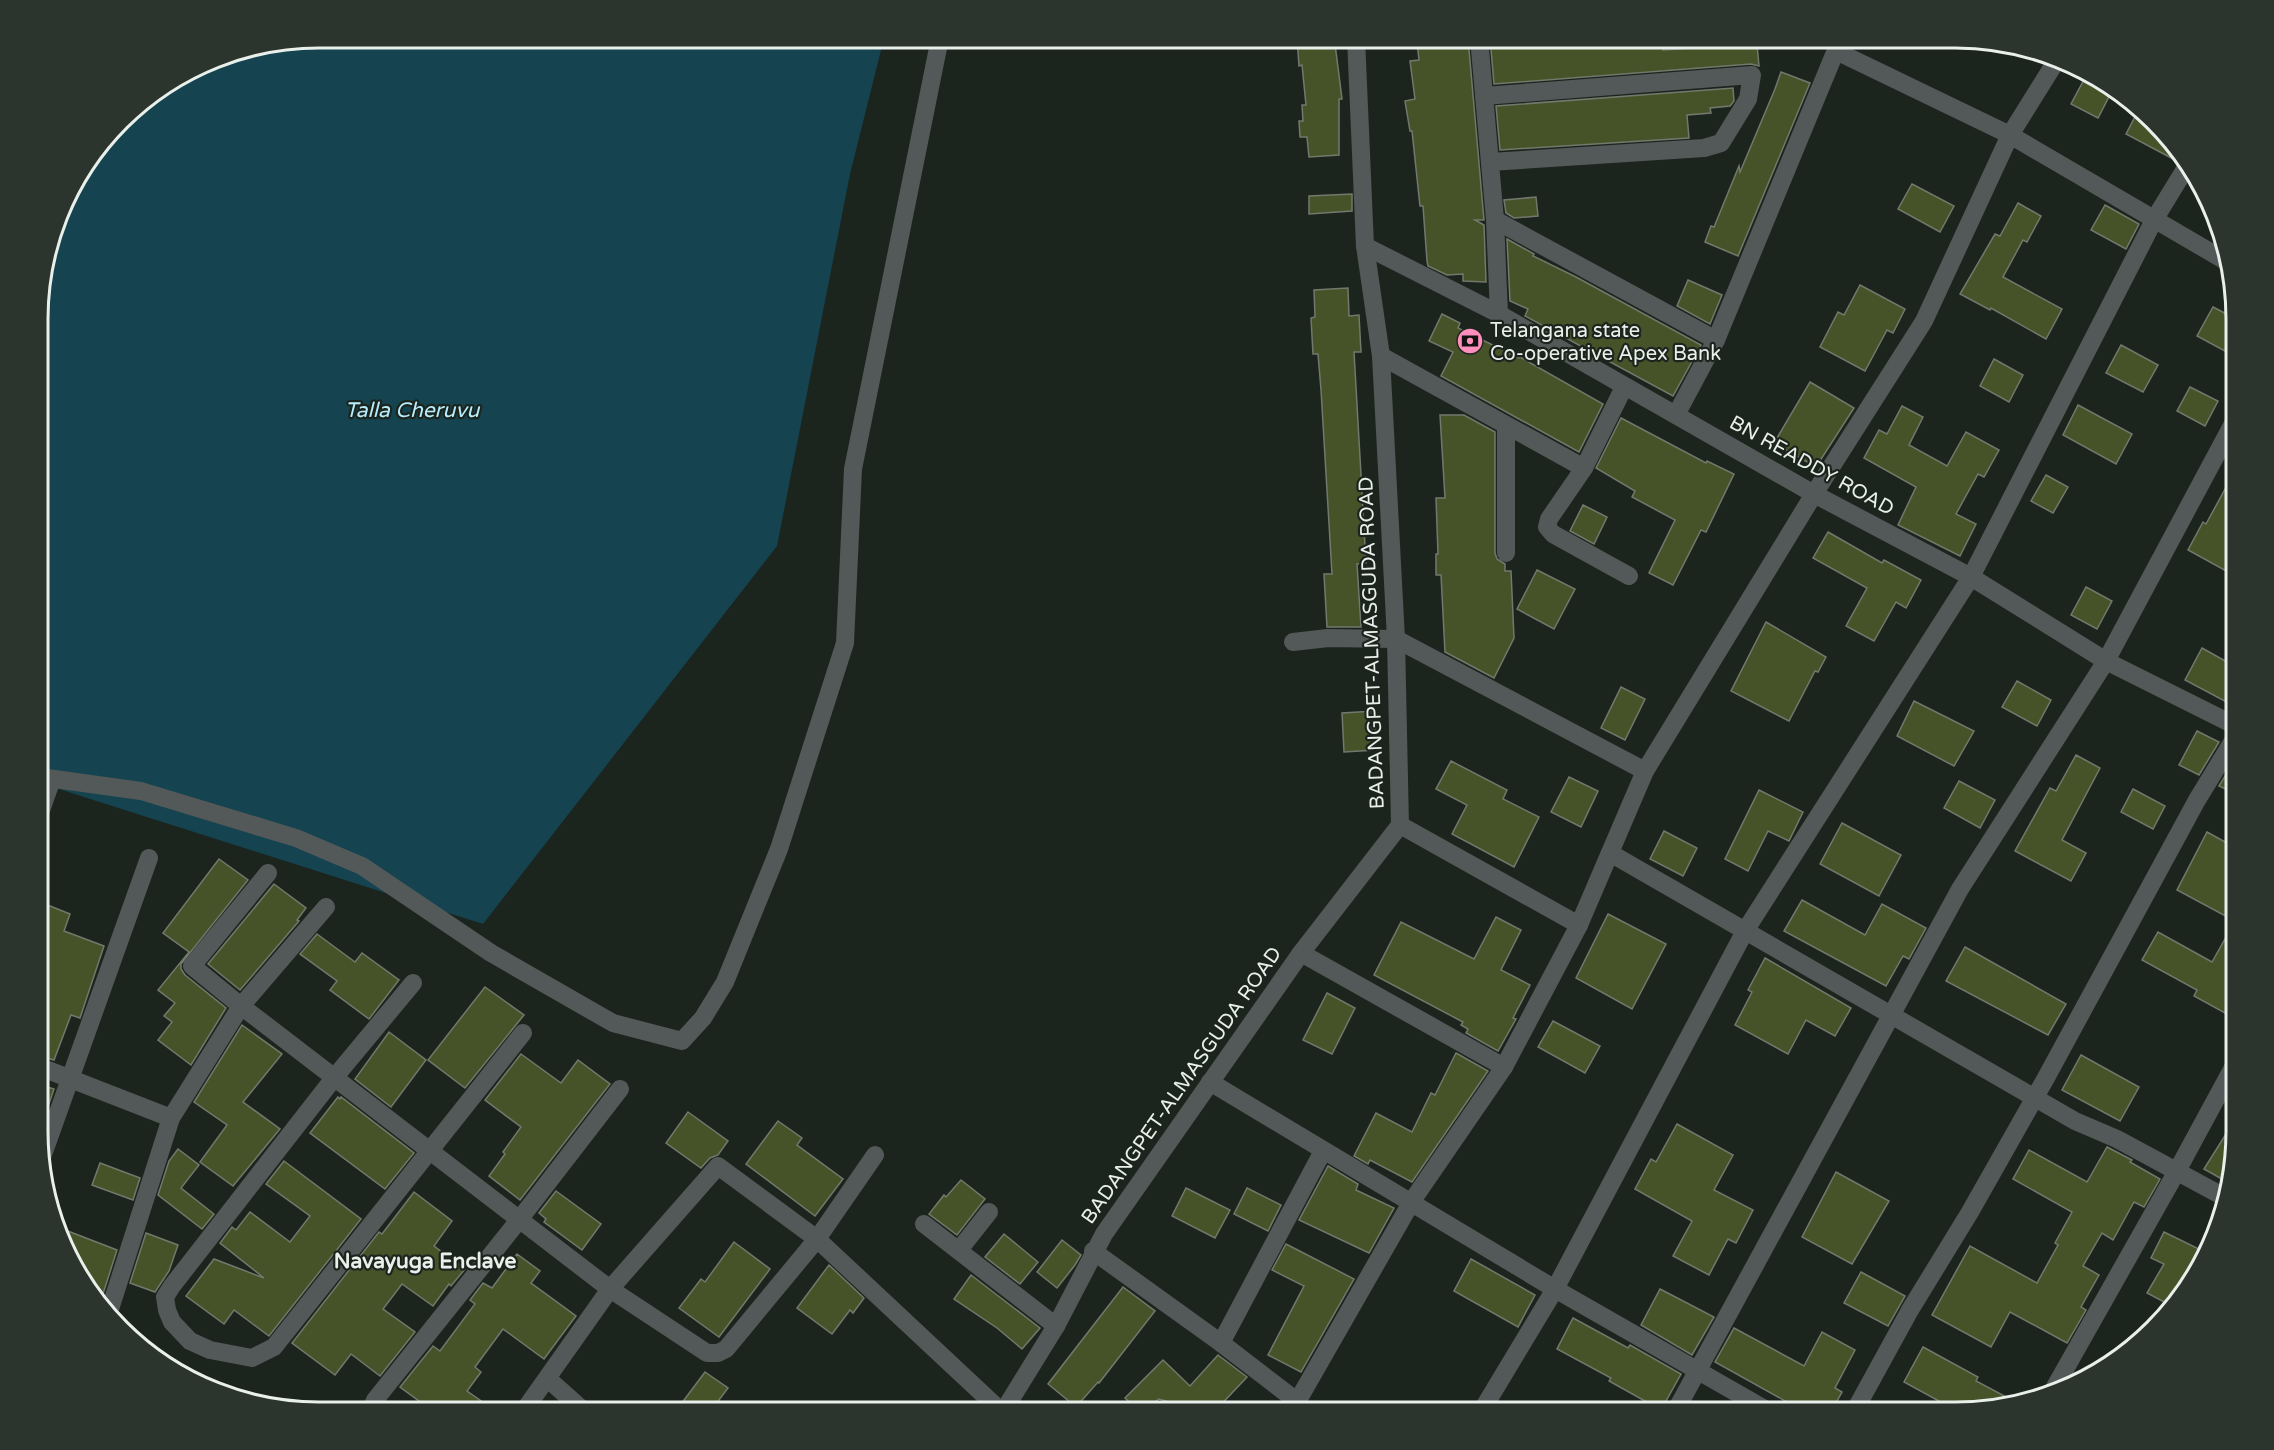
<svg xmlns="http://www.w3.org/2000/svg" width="2274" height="1450" font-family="'Varela Round',sans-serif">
	<rect width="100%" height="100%" fill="#1b251e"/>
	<path fill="#15434f" d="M319 38H884L850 174 777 546 483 924 40 783V282L67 194 133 108 211 59Z"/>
	<g fill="#465329" stroke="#73786c" stroke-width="1.5">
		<path d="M1297 38H1330V44H1335L1342 99H1339V155L1309 157 1307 137H1300L1299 121H1303L1302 105H1306L1302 65 1299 66Z"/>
		<path d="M1448 38H1468L1484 220H1475L1484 225 1486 282 1463 281V274L1447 275 1428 266 1427 261 1423 206H1420L1412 131H1410L1405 101 1415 99 1410 61 1419 60 1417 42Z"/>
		<path d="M1490 38H1662L1663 50 1757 44 1759 66 1751 64 1494 84Z"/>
		<path d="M1781 72 1810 83 1738 256 1705 242 1711 226 1714 227 1739 166 1740 172 1775 89Z"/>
		<path d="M2087 74 2113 89 2098 118 2071 104Z"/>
		<path d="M1733 88 1734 101 1730 106 1710 108 1711 113 1687 115 1689 138 1500 150 1496 106Z"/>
		<path d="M2137 113 2180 158 2177 161 2126 134Z"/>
		<path d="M1912 184 1954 206 1940 232 1898 209Z"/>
		<path d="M1352 194V211L1309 214V196Z"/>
		<path d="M1536 197 1538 216 1514 218 1506 213 1504 200Z"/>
		<path d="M2018 203 2041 216 2027 242 2023 240 2003 277 2062 309 2046 339 1991 308 1990 310 1960 294 1995 234 2000 236Z"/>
		<path d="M2105 205 2139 224 2126 249 2091 230Z"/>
		<path d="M1507 239 1534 254 1533 256 1576 277 1701 345 1673 396 1525 316 1528 309 1510 301Z"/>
		<path d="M1688 280 1722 295 1710 324 1677 306Z"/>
		<path d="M1860 285 1905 309 1893 333 1887 330 1865 371 1820 347 1838 312 1844 315Z"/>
		<path d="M1348 288 1349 316 1359 315 1361 352H1354L1366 563 1357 564 1361 627H1327L1324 574H1332L1321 390 1318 354H1313L1311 318 1315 317 1314 290Z"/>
		<path d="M2213 307 2236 319V357L2197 336Z"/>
		<path d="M1442 314 1460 323 1458 328 1519 358 1520 357 1603 404 1579 452 1441 376 1453 352 1429 341Z"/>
		<path d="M2121 345 2158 365 2143 392 2106 373Z"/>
		<path d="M1994 359 2023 375 2009 402 1980 386Z"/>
		<path d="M1810 382 1854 408 1816 467 1774 443Z"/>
		<path d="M2190 387 2218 401 2205 426 2177 411Z"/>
		<path d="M2078 405 2132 434 2116 464 2063 435Z"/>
		<path d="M1902 406 1923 417 1909 445 1947 466 1966 432 1999 450 1984 477 1978 474 1956 514 1976 524 1960 556 1898 525 1916 487 1864 458 1879 430 1887 434Z"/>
		<path d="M1440 415H1464L1495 432V553L1497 559 1505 564V571H1511L1514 638 1494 678 1445 652 1441 575H1436V554H1438L1436 498H1445Z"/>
		<path d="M1621 418 1706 463 1707 461 1734 474 1706 532 1701 530 1673 585 1649 573 1675 520 1632 497 1635 491 1596 468Z"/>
		<path d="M2236 469V557L2228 572 2188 550 2203 522 2206 524Z"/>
		<path d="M2046 475 2068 487 2053 513 2031 501Z"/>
		<path d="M1583 505 1607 517 1594 544 1570 531Z"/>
		<path d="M1828 532 1882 563 1884 560 1921 580 1906 608 1896 602 1874 641 1846 626 1867 588 1813 558Z"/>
		<path d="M1537 570 1575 589 1554 629 1517 609Z"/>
		<path d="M2086 587 2112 601 2097 629 2071 615Z"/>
		<path d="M1766 622 1826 657 1818 672 1815 671 1789 721 1731 691Z"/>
		<path d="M2202 648 2236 667V707L2185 680Z"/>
		<path d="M2017 681 2051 700 2037 726 2002 707Z"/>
		<path d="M1621 687 1645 699 1625 740 1601 728Z"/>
		<path d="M1914 701 1974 731 1954 766 1897 736Z"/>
		<path d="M1375 711 1376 750 1344 752 1342 713Z"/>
		<path d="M2197 731 2219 742 2199 775 2179 765Z"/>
		<path d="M2076 755 2100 768 2062 840 2086 853 2071 881 2015 851 2050 788 2056 791Z"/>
		<path d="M2236 758V794L2219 786Z"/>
		<path d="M1451 761 1507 790 1503 799 1539 817 1514 867 1452 834 1467 805 1436 789Z"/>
		<path d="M1569 777 1598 791 1581 827 1551 812Z"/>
		<path d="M1959 781 1995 800 1980 828 1944 808Z"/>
		<path d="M2133 789 2165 806 2153 829 2121 812Z"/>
		<path d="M1759 790 1803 812 1789 841 1768 831 1748 871 1725 859Z"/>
		<path d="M1842 823 1901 855 1879 896 1820 864Z"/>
		<path d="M1664 831 1697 848 1683 876 1650 859Z"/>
		<path d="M2207 832 2236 848V1019L2194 996 2197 990 2142 960 2158 932 2212 962 2235 921 2177 890Z"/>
		<path d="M219 859 248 880 181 964V969L185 975 226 1008 191 1065 158 1040 172 1022 164 1016 175 1003 158 990 189 952 163 933Z"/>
		<path d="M274 884 306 908 297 920 299 921 240 990 208 964Z"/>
		<path d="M1802 900 1865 935 1882 904 1926 928 1909 959 1903 956 1886 986 1784 931Z"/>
		<path d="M40 902 70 914 64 931 104 946 80 1018 71 1015 54 1060 40 1056V999L47 980 40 977Z"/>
		<path d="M1608 914 1666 944 1632 1009 1576 978Z"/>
		<path d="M1496 917 1521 930 1501 970 1530 985 1513 1018 1516 1019 1498 1051 1466 1033 1468 1029 1461 1025 1463 1022 1374 975 1401 922 1474 959Z"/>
		<path d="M317 934 355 962 362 953 399 980 369 1019 330 990 337 981 300 954Z"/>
		<path d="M1965 947 2066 1004 2048 1035 1946 981Z"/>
		<path d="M1765 958 1851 1008 1835 1036 1806 1020 1788 1054 1735 1025 1752 992 1748 990Z"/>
		<path d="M485 987 524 1015 465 1088 428 1060Z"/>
		<path d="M1327 993 1355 1008 1332 1054 1303 1040Z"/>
		<path d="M1553 1021 1600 1046 1585 1073 1538 1047Z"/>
		<path d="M242 1025 282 1054 243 1102 280 1129 233 1186 200 1162 227 1125 194 1102Z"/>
		<path d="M389 1032 426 1060 391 1107 355 1079Z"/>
		<path d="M1456 1053 1488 1071 1412 1182 1370 1160 1368 1164 1354 1156 1376 1113 1412 1132 1431 1093 1435 1095Z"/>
		<path d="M521 1054 561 1083 578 1060 610 1084 520 1200 489 1176 505 1154 503 1152 521 1127 485 1100Z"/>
		<path d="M2081 1055 2139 1087 2120 1121 2062 1090Z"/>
		<path d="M40 1079 46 1081 44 1086 54 1089 40 1130Z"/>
		<path d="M338 1097 340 1099 341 1097 414 1153 385 1189 310 1133Z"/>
		<path d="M688 1112 728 1141 718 1155 710 1158 701 1168 666 1143Z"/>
		<path d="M2236 1118V1149L2229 1183 2204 1169Z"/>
		<path d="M778 1121 802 1138 797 1145 843 1179 815 1216 746 1164Z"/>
		<path d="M1677 1124 1733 1155 1714 1190 1753 1210 1736 1243 1728 1239 1709 1275 1673 1256 1692 1221 1635 1189 1651 1159 1656 1162Z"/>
		<path d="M2107 1147 2132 1160 2130 1162 2160 1179 2144 1207 2134 1202 2113 1240 2102 1233 2083 1266 2099 1275 2081 1307 2086 1310 2067 1343 2010 1312 1991 1347 1932 1315 1970 1246 2037 1283 2058 1245 2055 1243 2072 1212 2013 1179 2029 1150 2087 1182Z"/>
		<path d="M178 1149 199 1165 181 1188 214 1214 202 1229 158 1195 169 1161Z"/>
		<path d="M284 1161 361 1219 269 1336 234 1310 224 1324 186 1296 214 1259 264 1278 220 1243 232 1227 236 1230 250 1212 290 1242 310 1216 266 1184Z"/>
		<path d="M100 1163 140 1178 133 1200 92 1185Z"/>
		<path d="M1328 1166 1358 1184 1356 1190 1394 1208 1369 1253 1299 1220Z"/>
		<path d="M1836 1172 1889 1201 1852 1264 1802 1237Z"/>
		<path d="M961 1180 985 1199 957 1235 929 1214 944 1195 946 1197Z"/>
		<path d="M1186 1188 1230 1210 1215 1238 1172 1216Z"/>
		<path d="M1247 1188 1281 1205 1268 1231 1234 1214Z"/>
		<path d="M556 1191 601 1224 582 1250 544 1222 546 1219 539 1213Z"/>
		<path d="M414 1192 452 1221 434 1246 465 1269 451 1286 449 1284 433 1306 402 1284 383 1309 415 1332 380 1376 351 1354 335 1375 292 1343 379 1232 382 1234Z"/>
		<path d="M60 1228 117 1250 101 1300 75 1272Z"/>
		<path d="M2164 1232 2201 1250 2183 1286 2188 1289 2170 1305 2147 1293 2164 1264 2151 1258Z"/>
		<path d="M146 1233 178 1245 169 1271 155 1292 130 1283Z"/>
		<path d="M1004 1234 1038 1262 1020 1284 985 1257Z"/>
		<path d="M1062 1240 1081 1255 1075 1265 1057 1288 1037 1272Z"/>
		<path d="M734 1242 770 1269 719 1337 679 1308 701 1279 705 1282Z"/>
		<path d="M1286 1244 1354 1279 1301 1372 1268 1355 1304 1286 1272 1270Z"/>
		<path d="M517 1254 540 1271 531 1283 576 1316 544 1359 503 1329 475 1367 481 1372 467 1391 497 1412H434L400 1387 433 1346 440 1351 475 1304 470 1300 483 1283 492 1288Z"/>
		<path d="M1471 1259 1535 1295 1518 1327 1454 1291Z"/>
		<path d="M829 1265 864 1298 853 1313 850 1310 832 1334 797 1308Z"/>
		<path d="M1861 1272 1905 1296 1888 1326 1844 1303Z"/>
		<path d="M971 1275 1040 1328 1022 1349 997 1328 954 1299Z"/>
		<path d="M1123 1287 1155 1311 1099 1383 1098 1382 1076 1407 1048 1384Z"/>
		<path d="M1660 1289 1714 1317 1692 1355 1641 1325Z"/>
		<path d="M1573 1318 1628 1348 1630 1345 1681 1374 1661 1410 1609 1381 1611 1378 1557 1349Z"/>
		<path d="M1734 1328 1804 1366 1822 1332 1855 1350 1835 1388 1842 1392 1831 1412H1805L1715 1362Z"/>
		<path d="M1923 1347 1978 1377 1976 1381 2012 1400 1973 1412H1959L1904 1382Z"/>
		<path d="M1218 1355 1247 1377 1214 1412H1174L1169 1402 1159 1399 1153 1403 1150 1412H1140L1125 1398 1163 1360 1190 1386Z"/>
		<path d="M705 1372 728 1388 710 1412H675Z"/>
	</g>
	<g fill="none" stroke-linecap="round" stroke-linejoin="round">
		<g stroke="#525958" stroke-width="18">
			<path d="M1479 38 1495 220 1499 314"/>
			<path d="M1836 51 2010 135 2224 260"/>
			<path d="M1484 96 1752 75 1748 99 1721 143 1704 148 1490 162"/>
			<path d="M1495 220 1716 340"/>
			<path d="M1381 356 1584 468 1624 387"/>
			<path d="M1676 415 1716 340 1841 38"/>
			<path d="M1506 426V553"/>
			<path d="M1584 468 1549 519 1547 527 1553 534 1629 576"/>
			<path d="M1293 642 1328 638 1396 639 1645 771"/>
			<path d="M40 777 141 791 296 838 362 866 491 953 613 1023 682 1041 703 1018 725 982 779 849 845 643 853 469 940 38"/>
			<path d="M40 813 52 779"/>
			<path d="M1400 825 1579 925"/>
			<path d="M1610 853 2075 1121 2117 1139 2226 1198"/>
			<path d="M268 873 192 966 241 1006 610 1289 718 1166 817 1239 1002 1412"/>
			<path d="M1301 953 1504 1067"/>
			<path d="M413 983 334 1078 172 1286 165 1297 167 1310 172 1322 190 1341 210 1350 252 1358 274 1347 523 1033"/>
			<path d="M40 1067 171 1118"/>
			<path d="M1210 1082 1555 1289 1770 1412"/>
			<path d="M40 1163 149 858"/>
			<path d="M924 1224 1056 1326"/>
			<path d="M959 1250 989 1212"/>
			<path d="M1093 1251 1221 1343 1290 1396 1307 1412"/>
			<path d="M110 1309 171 1118 241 1006 326 907"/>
			<path d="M1221 1343 1323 1151"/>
			<path d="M548 1379 585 1412"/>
			<path d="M2055 1387 2177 1171 2236 1062"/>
			<path d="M1297 1402 1412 1201 1504 1067 1579 925 1645 771 1814 494 1924 321 2010 135 2058 58"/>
			<path d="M1161 1410 1163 1412"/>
			<path d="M379 1412 372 1407 375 1400 519 1220 620 1089"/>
			<path d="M523 1412 610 1289 707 1353H718L726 1349 817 1239 875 1155"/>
			<path d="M1481 1412 1555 1289 1745 931 1971 577 2154 220 2187 166"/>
			<path d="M1675 1412 1960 889 2106 661 2236 418"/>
			<path d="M1854 1412 1910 1310 1970 1212 2047 1076 2197 800 2236 736"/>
		</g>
		<g stroke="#525958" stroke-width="18">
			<path d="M1365 246 1499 314 1814 494 1971 577 2106 661 2236 726"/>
			<path d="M1003 1412 1056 1326 1104 1234 1301 953 1400 825 1396 639 1381 356 1365 246 1356 38"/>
		</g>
	</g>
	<defs>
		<symbol id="bank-disc" viewBox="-11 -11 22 22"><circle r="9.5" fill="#fe8ebb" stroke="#1b251e"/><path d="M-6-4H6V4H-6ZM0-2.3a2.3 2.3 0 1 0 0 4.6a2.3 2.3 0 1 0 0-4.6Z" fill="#111"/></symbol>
	</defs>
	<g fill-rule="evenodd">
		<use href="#bank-disc" x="1455" y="326" width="30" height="30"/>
	</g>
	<g text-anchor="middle" stroke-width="4.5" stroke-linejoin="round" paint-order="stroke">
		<g font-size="20" fill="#e9f0eb" stroke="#1b251e" text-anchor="start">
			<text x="1490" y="337">Telangana state<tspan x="1490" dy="23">Co-operative Apex Bank</tspan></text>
		</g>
		<g font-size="20" fill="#e9f0eb" stroke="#1b251e">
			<text transform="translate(1812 465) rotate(29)" y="7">BN READDY ROAD</text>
			<text transform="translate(1371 643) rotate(-92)" y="7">BADANGPET-ALMASGUDA ROAD</text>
			<text transform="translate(1181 1085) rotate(-55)" y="7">BADANGPET-ALMASGUDA ROAD</text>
		</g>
		<g font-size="21" font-style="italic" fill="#b7ecfc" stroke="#1b251e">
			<text x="412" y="417">Talla Cheruvu</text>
		</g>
		<g font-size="21" font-weight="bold" fill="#e9f0eb" stroke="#1b251e">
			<text x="425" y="1268">Navayuga Enclave</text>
		</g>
	</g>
	<path d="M0 0H2274V1450H0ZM319 48H1955A271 271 0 0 1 2226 319V1131A271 271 0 0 1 1955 1402H319A271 271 0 0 1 48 1131V319A271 271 0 0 1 319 48Z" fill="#2b352e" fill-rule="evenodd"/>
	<path fill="none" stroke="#e9f0eb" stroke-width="3" d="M319 48H1955A271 271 0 0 1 2226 319V1131A271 271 0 0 1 1955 1402H319A271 271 0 0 1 48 1131V319A271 271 0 0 1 319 48Z"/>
</svg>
